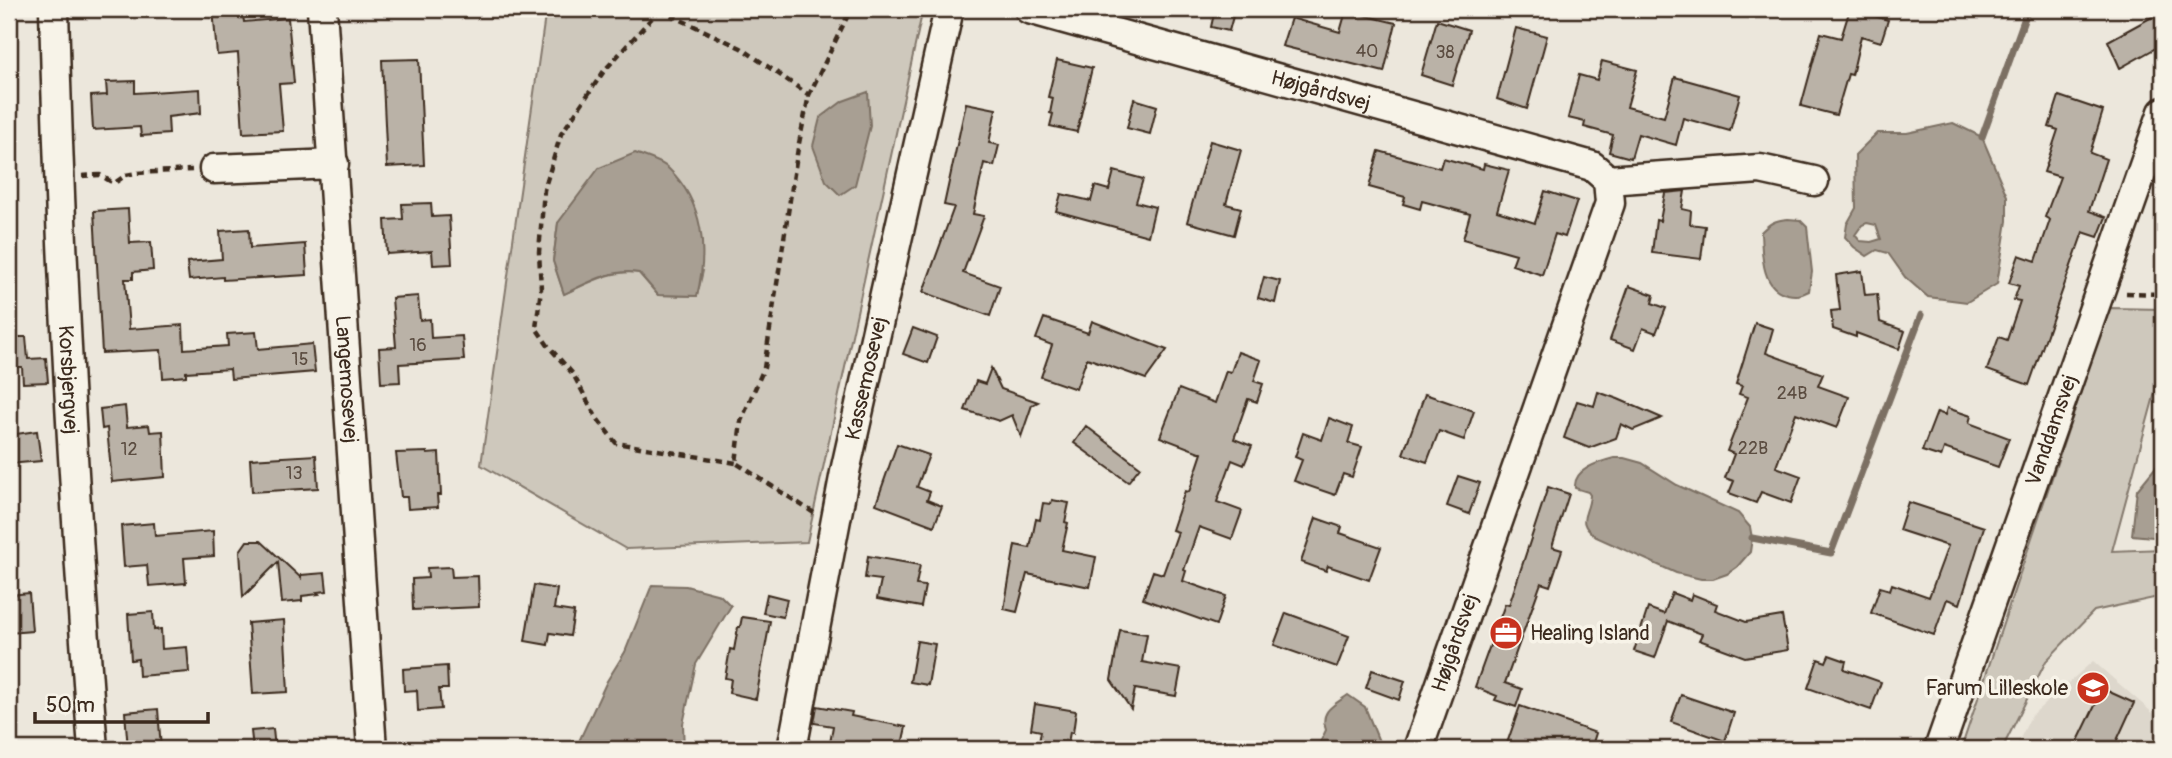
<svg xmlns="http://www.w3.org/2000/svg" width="2172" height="758" viewBox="0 0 2172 758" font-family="Pangolin,sans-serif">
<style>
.built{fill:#ddd7cc}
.green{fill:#cec8bc;stroke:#84796d;stroke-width:2;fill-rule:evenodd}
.water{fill:#a89f93;stroke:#7c7064;stroke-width:2;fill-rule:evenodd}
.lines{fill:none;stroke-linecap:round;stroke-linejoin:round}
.stream{stroke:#7c7064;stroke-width:7}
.building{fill:#bab2a7;stroke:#3b2a1e;stroke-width:2}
.street-casing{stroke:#3b2a1e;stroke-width:33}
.path{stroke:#3b2a1e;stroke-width:4.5;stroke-dasharray:7 5;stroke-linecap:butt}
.street{stroke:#f7f3e8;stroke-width:28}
.labels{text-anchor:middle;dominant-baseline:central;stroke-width:7;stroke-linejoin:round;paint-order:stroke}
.number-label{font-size:18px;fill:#5b4c40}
.street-label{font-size:21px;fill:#3b2a1e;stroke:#f7f3e8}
.poi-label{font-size:21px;fill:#3b2a1e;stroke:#f7f3e8;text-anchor:start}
</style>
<rect width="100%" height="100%" fill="#ece7dc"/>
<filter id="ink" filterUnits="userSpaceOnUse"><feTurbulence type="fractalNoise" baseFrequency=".0143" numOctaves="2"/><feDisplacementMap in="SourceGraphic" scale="14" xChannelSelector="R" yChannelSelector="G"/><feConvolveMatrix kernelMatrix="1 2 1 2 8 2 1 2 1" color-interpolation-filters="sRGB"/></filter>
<g filter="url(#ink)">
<path class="built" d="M 2093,661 L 2163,722 L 2163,749 L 2015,749 L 2031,716 Z"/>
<path class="green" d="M 546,9 L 923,9 L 807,542 L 626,549 L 481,465 ZM 558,223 L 703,271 L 697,296 L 658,295 L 639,273 C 612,269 589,283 564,294 L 553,261 Z
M 2109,308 L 2163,309 L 2163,363 L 2112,551 L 2163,549 L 2163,596 L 2094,611 L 2046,661 L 2002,749 L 1961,749 Z"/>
<path class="water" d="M 868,92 L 870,126 L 855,185 L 840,195 L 826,181 L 813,146 L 820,118 L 843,101 Z
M 1953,123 L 1982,137 L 2007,196 L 2007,221 L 1997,284 L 1967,302 L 1928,297 L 1905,277 L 1888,253 L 1877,250 L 1867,256 L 1854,247 L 1845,237 L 1847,224 L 1856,208 L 1855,155 L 1877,133 L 1907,133 ZM 1867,223 L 1876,225 L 1881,239 L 1871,242 L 1860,241 L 1855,235 L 1862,225 Z
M 635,153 C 645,157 662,161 669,169 C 704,203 708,251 697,296 L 658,295 L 639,273 C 612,268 588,283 564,294 L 553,261 L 558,223 L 599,168 Z
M 1788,219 L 1800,220 L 1807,227 L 1812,272 L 1809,291 C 1801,295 1796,296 1787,294 C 1761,289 1762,253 1761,232 C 1770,223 1775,220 1788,219 Z
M 1614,458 L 1624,458 L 1642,463 L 1677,485 L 1738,513 L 1750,527 L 1752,538 L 1750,552 L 1737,567 L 1727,574 L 1713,579 L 1701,579 L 1676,573 L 1596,537 C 1574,520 1589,516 1590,495 L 1588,492 L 1575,488 C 1573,469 1599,462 1614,458 Z
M 2163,458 L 2163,538 L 2132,535 L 2137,490 Z
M 652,585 L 686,586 L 720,595 L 731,606 L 696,664 L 683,724 L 684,749 L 577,749 L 580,739 L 607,681 L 625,652 Z
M 1348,695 L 1365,707 L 1382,749 L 1317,749 L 1326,730 C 1319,711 1334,705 1348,695 Z"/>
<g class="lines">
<path class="stream" d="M 1982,137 L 2028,9
M 1752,538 L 1831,553 L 1921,315"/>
</g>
<path class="building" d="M 213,9 L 242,9 L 244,22 L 288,18 L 294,83 L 279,84 L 283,131 L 243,133 L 238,53 L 217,55 Z
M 1215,9 L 1235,9 L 1229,31 L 1211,27 Z
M 1850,9 L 1888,20 L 1881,42 L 1861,36 L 1852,75 L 1848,74 L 1836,115 L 1801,106 L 1821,33 L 1841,38 Z
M 1346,11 L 1396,23 L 1384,72 L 1282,46 L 1291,18 L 1340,32 Z
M 2163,11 L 2163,44 L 2120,68 L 2108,41 Z
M 1437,20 L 1469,30 L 1452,85 L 1421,75 Z
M 1516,28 L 1547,36 L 1527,109 L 1497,99 Z
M 419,59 L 424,165 L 387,167 L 382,60 Z
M 1057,60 L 1092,68 L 1077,132 L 1050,126 L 1053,114 L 1050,113 L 1053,98 L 1048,97 Z
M 1602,61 L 1637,70 L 1627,107 L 1664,117 L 1675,77 L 1740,95 L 1730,131 L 1683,118 L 1676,145 L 1638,134 L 1631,158 L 1609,152 L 1613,135 L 1584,127 L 1585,122 L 1568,118 L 1579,75 L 1597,80 Z
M 135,81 L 135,93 L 200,89 L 201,113 L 168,117 L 169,134 L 141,136 L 140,127 L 93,130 L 91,96 L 107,95 L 106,82 Z
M 2059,96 L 2103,111 L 2090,153 L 2106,159 L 2089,211 L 2106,217 L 2098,237 L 2083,232 L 2029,385 L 1987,370 L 1999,337 L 2007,340 L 2020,301 L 2014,300 L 2019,286 L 2009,283 L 2019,255 L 2036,261 L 2050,220 L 2045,217 L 2060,177 L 2044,172 L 2058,130 L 2049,127 Z
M 1134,99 L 1157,106 L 1150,134 L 1127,128 Z
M 966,103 L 996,109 L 989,143 L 999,145 L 994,166 L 984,163 L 973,214 L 984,216 L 963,273 L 1000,286 L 990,316 L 923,292 L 954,207 L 944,205 Z
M 1210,141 L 1241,150 L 1226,204 L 1241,208 L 1234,235 L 1187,222 Z
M 1379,151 L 1440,168 L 1443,158 L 1483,169 L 1484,164 L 1509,170 L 1497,211 L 1535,223 L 1545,191 L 1577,201 L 1565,237 L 1555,234 L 1542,275 L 1512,265 L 1516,254 L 1463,239 L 1470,214 L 1422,201 L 1420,209 L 1403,204 L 1405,197 L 1369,187 Z
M 1114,171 L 1143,179 L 1136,202 L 1155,207 L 1148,236 L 1056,211 L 1061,194 L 1091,201 L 1095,186 L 1109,190 Z
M 1685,191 L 1682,209 L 1691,211 L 1690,224 L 1705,226 L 1701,259 L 1652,253 L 1656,220 L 1660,221 L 1665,193 Z
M 431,203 L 432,217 L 449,216 L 452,264 L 433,265 L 432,251 L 387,254 L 385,220 L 403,219 L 402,204 Z
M 128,209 L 130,243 L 151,242 L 153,270 L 133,272 L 133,279 L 125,279 L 129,329 L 183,325 L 184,349 L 228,346 L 227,334 L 256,332 L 258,349 L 312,344 L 315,372 L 231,379 L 230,369 L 186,372 L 186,376 L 163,378 L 161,350 L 102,353 L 94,211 Z
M 249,229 L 250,248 L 305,244 L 307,275 L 223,280 L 223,277 L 189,280 L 187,262 L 222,259 L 220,231 Z
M 1862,271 L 1865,295 L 1877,294 L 1880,322 L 1905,331 L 1899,349 L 1856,333 L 1856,337 L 1833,329 L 1831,311 L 1840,310 L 1836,275 Z
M 1264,277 L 1280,281 L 1275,303 L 1258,298 Z
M 1629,286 L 1654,295 L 1652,303 L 1666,308 L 1656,333 L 1643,328 L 1635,349 L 1610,340 Z
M 418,296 L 420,320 L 430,319 L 431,338 L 462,336 L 464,360 L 399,364 L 400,382 L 381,383 L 379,348 L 396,347 L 392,298 Z
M 1044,318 L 1088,333 L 1092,321 L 1167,350 L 1146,379 L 1087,358 L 1076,389 L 1041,377 L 1052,345 L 1036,339 Z
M 1755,323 L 1773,329 L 1766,353 L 1823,374 L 1818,386 L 1849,397 L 1837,428 L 1796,413 L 1776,467 L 1801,476 L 1791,503 L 1761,492 L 1756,503 L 1729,493 L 1734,481 L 1725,478 L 1734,454 L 1727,451 L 1748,397 L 1739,394 L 1742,386 L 1736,384 Z
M 913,328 L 937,337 L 928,363 L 903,354 Z
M 9,337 L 26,337 L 28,359 L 46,358 L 48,382 L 23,383 L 22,367 L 9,367 Z
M 1238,352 L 1261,360 L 1254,381 L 1263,384 L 1257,402 L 1248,399 L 1234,439 L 1252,446 L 1244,465 L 1232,460 L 1217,502 L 1242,511 L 1232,539 L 1199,527 L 1184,570 L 1186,571 L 1183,581 L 1226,596 L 1216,625 L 1143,599 L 1153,571 L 1163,574 L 1178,532 L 1172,530 L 1185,491 L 1189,492 L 1202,453 L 1160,437 L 1179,389 L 1215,403 L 1226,371 L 1231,372 Z
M 991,368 L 1001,389 L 1038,402 L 1032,405 L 1021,437 L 1012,415 L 999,421 L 965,410 L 976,381 L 985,384 Z
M 1598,392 L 1618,399 L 1662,418 L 1633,430 L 1621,424 L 1616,438 L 1589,448 L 1564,438 L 1577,401 L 1594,406 Z
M 1425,394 L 1474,411 L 1464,440 L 1439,431 L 1427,462 L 1403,454 Z
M 125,406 L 127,427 L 149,425 L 150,432 L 163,431 L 165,477 L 112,482 L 107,428 L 102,429 L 100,409 Z
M 1947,408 L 1971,416 L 1969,423 L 2009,438 L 1998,467 L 1944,448 L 1941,457 L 1922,451 L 1937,412 L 1945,415 Z
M 1329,418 L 1353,427 L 1348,443 L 1362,447 L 1352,477 L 1343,474 L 1335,495 L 1294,481 L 1302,460 L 1295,457 L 1303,433 L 1322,440 Z
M 1086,426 L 1140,467 L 1128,482 L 1074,443 Z
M 37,431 L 41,461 L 9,464 L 9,435 Z
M 897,444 L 929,455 L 917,487 L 930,492 L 927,500 L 942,506 L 934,526 L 876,504 Z
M 427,452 L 427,454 L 439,453 L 441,495 L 437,495 L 438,507 L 408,509 L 407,497 L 401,497 L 396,453 Z
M 316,455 L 318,488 L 252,492 L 250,459 Z
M 1458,476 L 1480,483 L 1469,514 L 1447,506 Z
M 1548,487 L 1569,494 L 1552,547 L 1562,550 L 1550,586 L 1541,583 L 1505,683 L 1522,689 L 1516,707 L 1495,700 L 1497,696 L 1475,687 L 1505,604 L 1509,605 Z
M 1052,500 L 1069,503 L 1065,522 L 1068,523 L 1062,550 L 1096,557 L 1090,587 L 1027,574 L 1017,612 L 1004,609 L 1015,545 L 1030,548 L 1036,519 L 1040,520 L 1043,503 L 1051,504 Z
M 1908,502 L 1984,527 L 1960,604 L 1947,599 L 1934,635 L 1871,613 L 1880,587 L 1890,590 L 1892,584 L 1929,597 L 1948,546 L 1899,530 Z
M 1316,518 L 1342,527 L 1340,533 L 1381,547 L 1369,580 L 1328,566 L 1326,571 L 1301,562 Z
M 154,523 L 155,536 L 213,531 L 214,556 L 184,558 L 186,583 L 149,586 L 147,565 L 124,567 L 121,526 Z
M 247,541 L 261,541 L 301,578 L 301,575 L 325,573 L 327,591 L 317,592 L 319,594 L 302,596 L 302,601 L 282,603 L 278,562 L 243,597 L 240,551 Z
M 868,556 L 920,565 L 916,585 L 925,586 L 921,607 L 877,599 L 881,580 L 865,578 Z
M 451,567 L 452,577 L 478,576 L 479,607 L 413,610 L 412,579 L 428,578 L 427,568 Z
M 534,585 L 557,589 L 554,609 L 574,612 L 570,636 L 550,633 L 548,645 L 525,641 Z
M 29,593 L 32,631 L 9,633 L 9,595 Z
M 1672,593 L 1690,600 L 1692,594 L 1717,604 L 1715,610 L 1746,622 L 1782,616 L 1788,650 L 1745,657 L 1699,640 L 1702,634 L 1668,621 L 1655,658 L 1634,651 L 1648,608 L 1664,614 Z
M 767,594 L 787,599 L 783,617 L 763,613 Z
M 153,612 L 154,630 L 161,629 L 162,649 L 187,647 L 189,672 L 139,676 L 138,659 L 131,660 L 128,614 Z
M 1286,613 L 1349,636 L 1337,667 L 1274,645 Z
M 742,617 L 770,621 L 756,699 L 729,693 L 731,679 L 725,678 L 730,649 L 734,650 L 738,627 L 740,627 Z
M 284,620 L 288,692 L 253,694 L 248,623 Z
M 1120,630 L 1147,634 L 1142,662 L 1181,669 L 1176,696 L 1135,689 L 1131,709 L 1111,680 Z
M 917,641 L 935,644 L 928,685 L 910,682 Z
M 1829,655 L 1846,661 L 1844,669 L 1881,682 L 1871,710 L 1808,688 L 1818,659 L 1826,662 Z
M 447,666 L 448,689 L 439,689 L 441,709 L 418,711 L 417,690 L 404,691 L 403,669 Z
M 1372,670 L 1405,681 L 1399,700 L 1366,688 Z
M 2103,689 L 2134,703 L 2113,749 L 2074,749 Z
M 1681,695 L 1734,713 L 1725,741 L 1671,722 Z
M 1035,704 L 1076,711 L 1073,733 L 1070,732 L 1067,749 L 1038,749 L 1041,731 L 1031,729 Z
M 817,706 L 852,712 L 851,716 L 906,727 L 901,749 L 829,749 L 833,726 L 814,723 Z
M 1520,706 L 1596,733 L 1591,749 L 1505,749 Z
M 158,709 L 161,749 L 128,749 L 125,712 Z
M 273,729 L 275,749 L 253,749 L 251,731 Z"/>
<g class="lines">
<defs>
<g id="street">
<path id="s1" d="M 54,9 C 60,256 74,503 93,749"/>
<path id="s2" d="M 322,9 L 372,749"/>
<path id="s3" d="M 1029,9 L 1592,166 L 1608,180 L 1610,203 L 1418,749"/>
<path d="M 214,169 L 334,164"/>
<path d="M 1608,180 L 1760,169 L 1814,181"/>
<path id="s4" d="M 792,749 L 846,467 L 949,9"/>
<path id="s5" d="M 1939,749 L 2163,112"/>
</g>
</defs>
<use href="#street" class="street-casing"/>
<path class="path" d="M 660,9 L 604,71 L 561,134 L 544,190 L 539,252 L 541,289 L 536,328 L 549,347 L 573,374 L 596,417 L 616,443 L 736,463
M 660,10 L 741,48 L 809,95
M 82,176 L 100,175 L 110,181 L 116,182 L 126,175 L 136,173 L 192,170
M 2126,293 L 2163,294
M 814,513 L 736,463 L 741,421 L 764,368 L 798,148 L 809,95 L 851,9"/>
<use href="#street" class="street"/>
</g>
</g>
<defs>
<symbol id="office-disc" viewBox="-11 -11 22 22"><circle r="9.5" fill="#c8321e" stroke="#f7f3e8"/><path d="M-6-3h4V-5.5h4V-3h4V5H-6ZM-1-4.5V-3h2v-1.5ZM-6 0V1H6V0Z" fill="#fff"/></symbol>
<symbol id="school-disc" viewBox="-11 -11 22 22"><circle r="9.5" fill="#c8321e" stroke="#f7f3e8"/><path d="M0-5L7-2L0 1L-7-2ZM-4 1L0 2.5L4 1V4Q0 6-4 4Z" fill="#fff"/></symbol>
</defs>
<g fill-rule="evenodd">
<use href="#office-disc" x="1487" y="614" width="38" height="38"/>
<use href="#school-disc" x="2074" y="669" width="38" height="38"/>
</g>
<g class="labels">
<g class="number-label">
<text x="1367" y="51">40</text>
<text x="1445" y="52">38</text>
<text x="418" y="345">16</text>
<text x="300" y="359">15</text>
<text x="1792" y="393">24B</text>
<text x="1753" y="448">22B</text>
<text x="129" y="449">12</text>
<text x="294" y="473">13</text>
</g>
<g class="street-label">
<text stroke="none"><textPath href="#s3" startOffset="303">Højgårdsvej</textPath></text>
<text stroke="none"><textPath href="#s4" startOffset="378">Kassemosevej</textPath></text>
<text stroke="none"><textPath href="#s1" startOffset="371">Korsbjergvej</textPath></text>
<text stroke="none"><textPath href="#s2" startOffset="371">Langemosevej</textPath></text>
<text stroke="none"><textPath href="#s5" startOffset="338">Vanddamsvej</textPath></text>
<text transform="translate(1455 643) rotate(-71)">Højgårdsvej</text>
</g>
<g class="poi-label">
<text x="1530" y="633">Healing Island</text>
<text x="2068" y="688" text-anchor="end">Farum Lilleskole</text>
</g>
</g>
<rect width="2172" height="758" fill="none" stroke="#f7f3e8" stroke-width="35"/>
<rect x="18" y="18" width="2137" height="723" fill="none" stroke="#3b2a1e" stroke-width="2.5" filter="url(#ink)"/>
<path d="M35 712v10h173v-10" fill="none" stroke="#3b2a1e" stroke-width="3.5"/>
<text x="46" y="712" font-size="21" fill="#3b2a1e" stroke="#f7f3e8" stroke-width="5" paint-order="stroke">50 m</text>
</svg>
